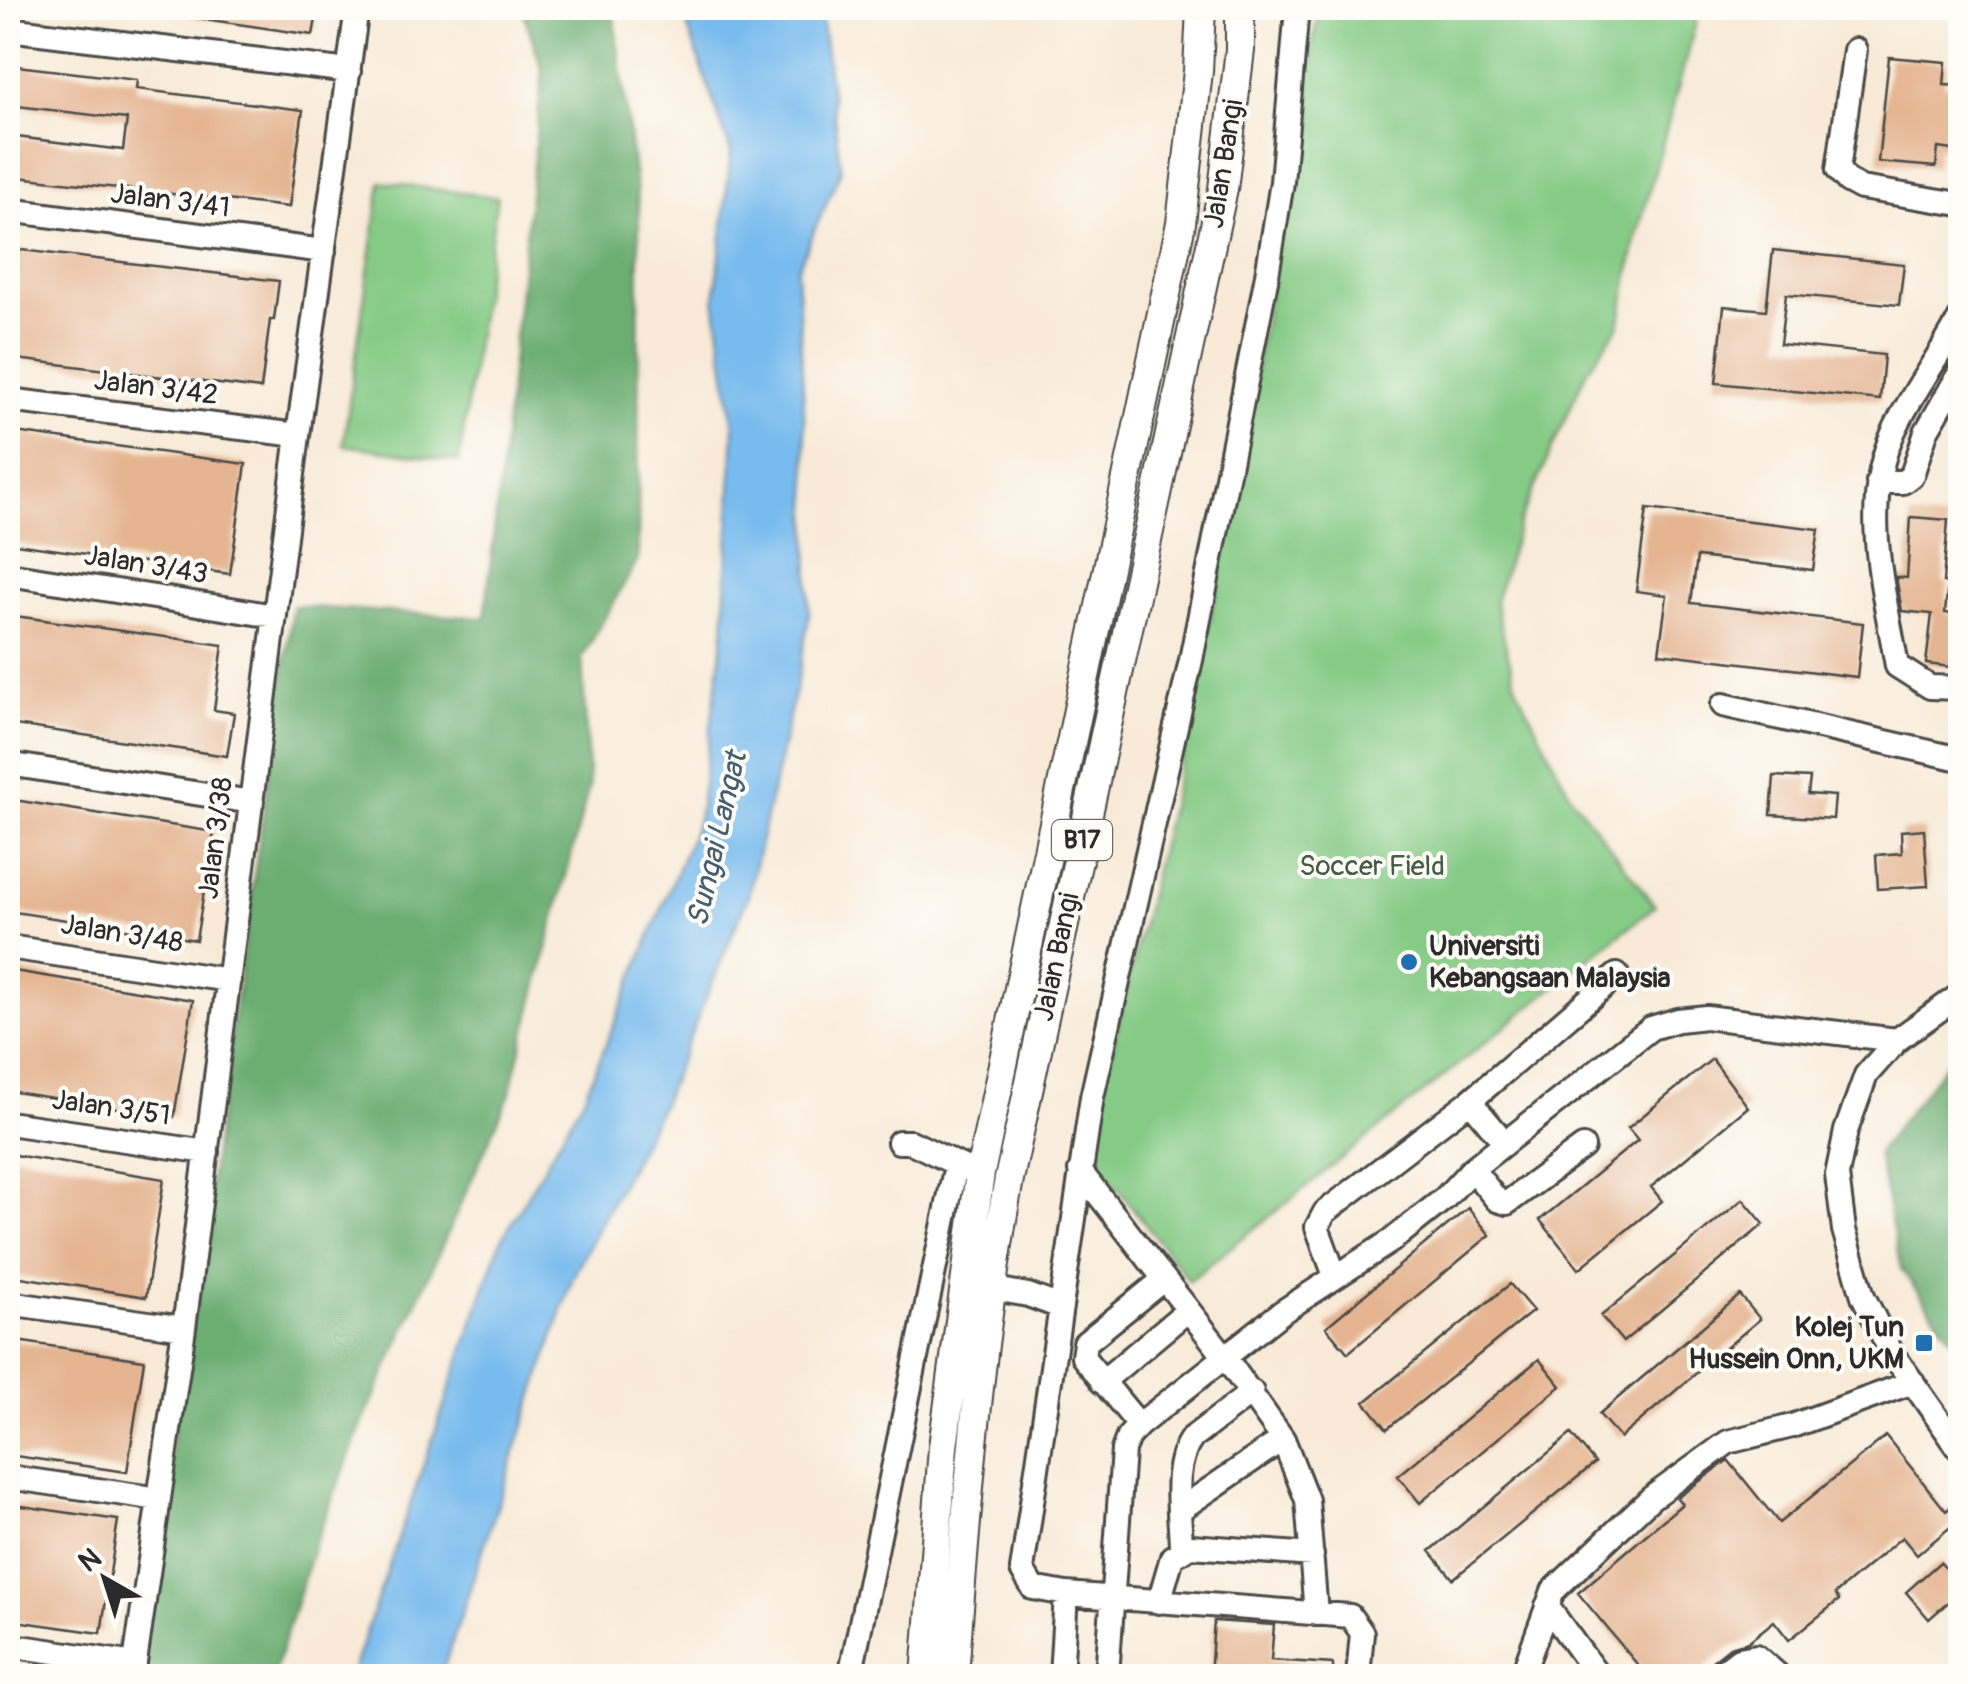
<svg xmlns="http://www.w3.org/2000/svg" width="1968" height="1684" viewBox="0 0 1968 1684" font-family="Pangolin,sans-serif">
<style>
.green{fill:#85ca85;stroke:#587a58;stroke-width:2.5}
.forest{fill:#6cae72;stroke:#4c6c4e;stroke-width:2.5}
.water{fill:#78bbee;stroke:#52738c;stroke-width:2.5}
.building{fill:#e5b592}
.lines{fill:none;stroke-linecap:round;stroke-linejoin:round}
.minor-casing{stroke:#4a4845;stroke-width:28}
.major-casing{stroke:#4a4845;stroke-width:32}
.minor{stroke:#fff;stroke-width:22}
.major{stroke:#fff;stroke-width:28}
.poi-dot{fill:#1f6fb2;stroke:#fdfcf7;stroke-width:4}
.labels{text-anchor:middle;dominant-baseline:central;stroke-width:8;stroke-linejoin:round;paint-order:stroke}
.shield{fill:#fdfcf7;stroke:#6a6a68;stroke-width:2.5}
.shield-label{font-size:25px;font-weight:bold;fill:#2b2b2b}
.street-label{font-size:28px;fill:#2b2b2b;stroke:#fdfcf7}
.park-label{font-size:28px;fill:#465b46;stroke:#fdfcf7}
.poi-label{font-size:28px;font-weight:bold;fill:#2b2b2b;stroke:#fdfcf7;text-anchor:start}
.water-label{font-size:30px;font-style:italic;fill:#465d6f;stroke:#fdfcf7}
</style>
<rect width="100%" height="100%" fill="#fdfcf7"/>
<filter id="ink" filterUnits="userSpaceOnUse"><feTurbulence type="fractalNoise" baseFrequency=".01" numOctaves="2"/><feDisplacementMap in="SourceGraphic" scale="20" xChannelSelector="R" yChannelSelector="G"/><feConvolveMatrix kernelMatrix="1 2 1 2 8 2 1 2 1" color-interpolation-filters="sRGB"/></filter>
<filter id="wash" filterUnits="userSpaceOnUse"><feTurbulence type="fractalNoise" baseFrequency=".0048" numOctaves="4" result="noise"/><feDisplacementMap in="SourceGraphic" scale="40" xChannelSelector="R" yChannelSelector="G"/><feGaussianBlur stdDeviation="2.25" result="paint"/><feColorMatrix in="noise" values="0 0 0 0 0 0 0 0 0 0 0 0 0 0 0 0 0 1.4 0 .05"/><feComposite in="paint" operator="in"/></filter>
<g filter="url(#wash)">
<rect width="100%" height="100%" fill="#f8ead7"/>
<path class="green" d="M 1319,8 L 1700,8 L 1637,236 L 1619,326 L 1587,370 L 1521,518 L 1495,602 L 1516,687 L 1571,796 L 1655,906 L 1189,1281 L 1088,1150 L 1185,744 L 1223,555 Z
M 381,182 L 497,197 L 459,462 L 343,445 Z"/>
<path class="forest" d="M 522,8 L 613,8 L 639,210 L 638,560 L 582,658 L 589,786 L 509,1096 L 360,1429 L 313,1548 L 273,1676 L 138,1676 L 293,606 L 485,618 L 543,71 Z
M 1960,1046 L 1960,1350 L 1901,1269 L 1877,1153 Z"/>
<path class="water" d="M 681,8 L 820,8 L 841,170 L 797,270 L 808,494 L 809,616 L 799,673 L 748,896 L 662,1104 L 573,1277 L 441,1676 L 351,1676 L 500,1243 L 585,1095 L 698,820 L 724,632 L 734,428 L 715,300 L 731,152 Z"/>
<g id="blocks">
<path class="building" d="M 191,8 L 318,8 L 313,35 L 190,17 Z
M 1889,57 L 1946,62 L 1944,85 L 1960,86 L 1960,151 L 1938,148 L 1936,167 L 1878,162 Z
M 8,65 L 137,80 L 136,89 L 303,110 L 289,207 L 8,176 L 8,136 L 123,150 L 127,119 L 8,105 Z
M 13,249 L 279,281 L 274,320 L 270,320 L 261,389 L 8,358 L 8,296 Z
M 1773,250 L 1904,264 L 1899,305 L 1786,294 L 1780,344 L 1884,355 L 1880,400 L 1716,383 L 1724,306 L 1766,310 Z
M 8,431 L 246,464 L 230,574 L 8,543 Z
M 1647,509 L 1819,529 L 1813,570 L 1697,557 L 1691,603 L 1863,623 L 1857,677 L 1659,653 L 1667,595 L 1636,591 Z
M 1911,517 L 1948,520 L 1943,582 L 1948,583 L 1945,613 L 1960,615 L 1960,668 L 1926,664 L 1932,614 L 1902,611 L 1896,577 L 1907,578 Z
M 8,615 L 223,645 L 214,710 L 234,713 L 227,756 L 8,724 Z
M 1774,776 L 1810,778 L 1808,794 L 1835,796 L 1833,819 L 1771,815 Z
M 8,799 L 214,832 L 196,940 L 8,911 Z
M 1924,829 L 1928,886 L 1878,889 L 1876,855 L 1902,853 L 1901,831 Z
M 8,970 L 193,1000 L 174,1117 L 8,1091 Z
M 1712,1059 L 1748,1107 L 1651,1187 L 1662,1201 L 1579,1269 L 1540,1220 L 1638,1140 L 1628,1128 Z
M 8,1154 L 164,1179 L 146,1297 L 8,1275 Z
M 1743,1199 L 1764,1224 L 1623,1342 L 1601,1316 Z
M 1468,1208 L 1490,1235 L 1348,1353 L 1326,1327 Z
M 1510,1284 L 1533,1311 L 1387,1429 L 1365,1402 Z
M 1740,1295 L 1760,1319 L 1620,1438 L 1599,1414 Z
M 10,1340 L 144,1360 L 127,1472 L 8,1455 L 8,1357 Z
M 1539,1359 L 1561,1386 L 1420,1503 L 1398,1476 Z
M 1571,1434 L 1595,1463 L 1453,1579 L 1430,1551 Z
M 1886,1436 L 1946,1511 L 1960,1499 L 1960,1519 L 1917,1555 L 1902,1537 L 1835,1594 L 1839,1600 L 1789,1640 L 1774,1621 L 1748,1642 L 1730,1647 L 1707,1665 L 1702,1676 L 1647,1676 L 1578,1593 L 1682,1504 L 1677,1498 L 1728,1460 L 1779,1523 Z
M 8,1504 L 118,1520 L 101,1633 L 8,1620 Z
M 1940,1562 L 1960,1585 L 1960,1592 L 1929,1619 L 1906,1592 Z
M 1214,1621 L 1274,1625 L 1271,1660 L 1333,1664 L 1333,1676 L 1210,1676 Z"/>
</g>
</g>
<g filter="url(#ink)">
<use href="#blocks" fill-opacity="0" stroke="#4a4845" stroke-width="2.5"/>
<g class="lines">
<defs>
<path id="minor" d="M 1297,8 L 1282,182 L 1267,275 L 1191,660 L 1092,1097 L 1022,1570 L 1033,1588 L 1066,1594 L 1350,1616 L 1362,1633 L 1358,1676
M 8,29 L 349,71
M 1855,50 L 1838,170 L 1848,181 L 1861,188 L 1960,204
M 8,210 L 324,251
M 1960,318 C 1940,356 1912,392 1894,431 C 1859,505 1884,589 1897,666 L 1930,687 L 1960,688
M 8,400 L 298,435
M 1878,482 L 1903,482 L 1912,475 L 1926,432 L 1960,373
M 8,574 L 275,616
M 1723,705 L 1960,759
M 8,764 L 252,802
M 8,947 L 229,980
M 1960,995 L 1897,1040 L 1866,1075 L 1846,1131 L 1837,1175 L 1844,1230 L 1863,1296 L 1890,1350 L 1960,1450
M 8,1123 L 207,1152
M 899,1142 L 911,1142 L 967,1169
M 1505,1143 L 1470,1101 L 1617,975
M 1472,1169 L 1497,1200 L 1507,1203 L 1583,1147
M 1080,1171 L 1225,1357 L 1283,1439 L 1307,1500 L 1316,1614
M 1335,1276 L 1317,1227 L 1325,1212 L 1470,1101
M 989,1288 L 1028,1295 L 1058,1306
M 8,1303 L 184,1328
M 1102,1382 L 1188,1310
M 1139,1425 L 1083,1357 L 1085,1343 L 1164,1279
M 8,1477 L 159,1499
M 1181,1509 L 1283,1439
M 1181,1550 C 1181,1515 1170,1467 1192,1438 L 1252,1392
M 1159,1602 L 1172,1557 L 1191,1546 L 1312,1555
M 1547,1606 L 1598,1676
M 8,1645 L 135,1664
M 133,1676 L 184,1328 L 298,435 L 357,8
M 850,1676 L 956,1165
M 1061,1676 L 1066,1594
M 1107,1676 L 1123,1450 L 1128,1437 L 1139,1425 L 1282,1312 L 1391,1241 L 1445,1198 L 1472,1169 L 1651,1028 L 1678,1020 L 1706,1017 L 1897,1040
M 1525,1676 L 1523,1673 L 1553,1591 L 1651,1498 L 1728,1442 L 1792,1426 L 1913,1382
M 1717,1676 L 1739,1659 L 1756,1656 L 1779,1676"/>
<path id="major" d="M 926,1676 L 943,1447 L 980,1173 L 1181,223 L 1198,71 L 1201,8
M 954,1676 C 966,1509 979,1344 1009,1179 L 1223,189 L 1240,50 L 1240,8"/>
</defs>
<use href="#minor" class="minor-casing"/>
<use href="#major" class="major-casing"/>
<use href="#minor" class="minor"/>
<use href="#major" class="major"/>
</g>
</g>
<g class="poi-dot">
<circle cx="1409" cy="962" r="10"/>
<rect x="1914" y="1333" width="20" height="20" rx="5"/>
</g>
<g class="labels">
<rect class="shield" x="1052" y="820" width="60" height="40" rx="8"/>
<g class="shield-label">
<text x="1082" y="840">B17</text>
</g>
<g class="street-label">
<text transform="translate(1224 164) rotate(-81)">Jalan Bangi</text>
<text transform="translate(170 201) rotate(7)">Jalan 3/41</text>
<text transform="translate(156 388) rotate(7)">Jalan 3/42</text>
<text transform="translate(146 565) rotate(9)">Jalan 3/43</text>
<text transform="translate(216 838) rotate(-83)">Jalan 3/38</text>
<text transform="translate(122 934) rotate(9)">Jalan 3/48</text>
<text transform="translate(1057 957) rotate(-78)">Jalan Bangi</text>
<text transform="translate(111 1108) rotate(8)">Jalan 3/51</text>
</g>
<g class="park-label">
<text x="1372" y="866">Soccer Field</text>
</g>
<g class="poi-label">
<text x="1429" y="946">Universiti<tspan x="1429" dy="32">Kebangsaan Malaysia</tspan></text>
<text x="1904" y="1327" text-anchor="end">Kolej Tun<tspan x="1904" dy="32">Hussein Onn, UKM</tspan></text>
</g>
<g class="water-label">
<text transform="translate(717 839) rotate(-77)">Sungai Langat</text>
</g>
</g>
<rect width="1968" height="1684" fill="none" stroke="#fdfcf7" stroke-width="40"/>
<g transform="translate(105 1579) rotate(321)" stroke="#fdfcf7" stroke-width="8" paint-order="stroke">
<path d="M0-8L18 38L0 25L-18 38Z" fill="#2b2b2b"/>
<text y="-15" font-size="28" font-weight="bold" text-anchor="middle" fill="#2b2b2b">N</text>
</g>
</svg>
